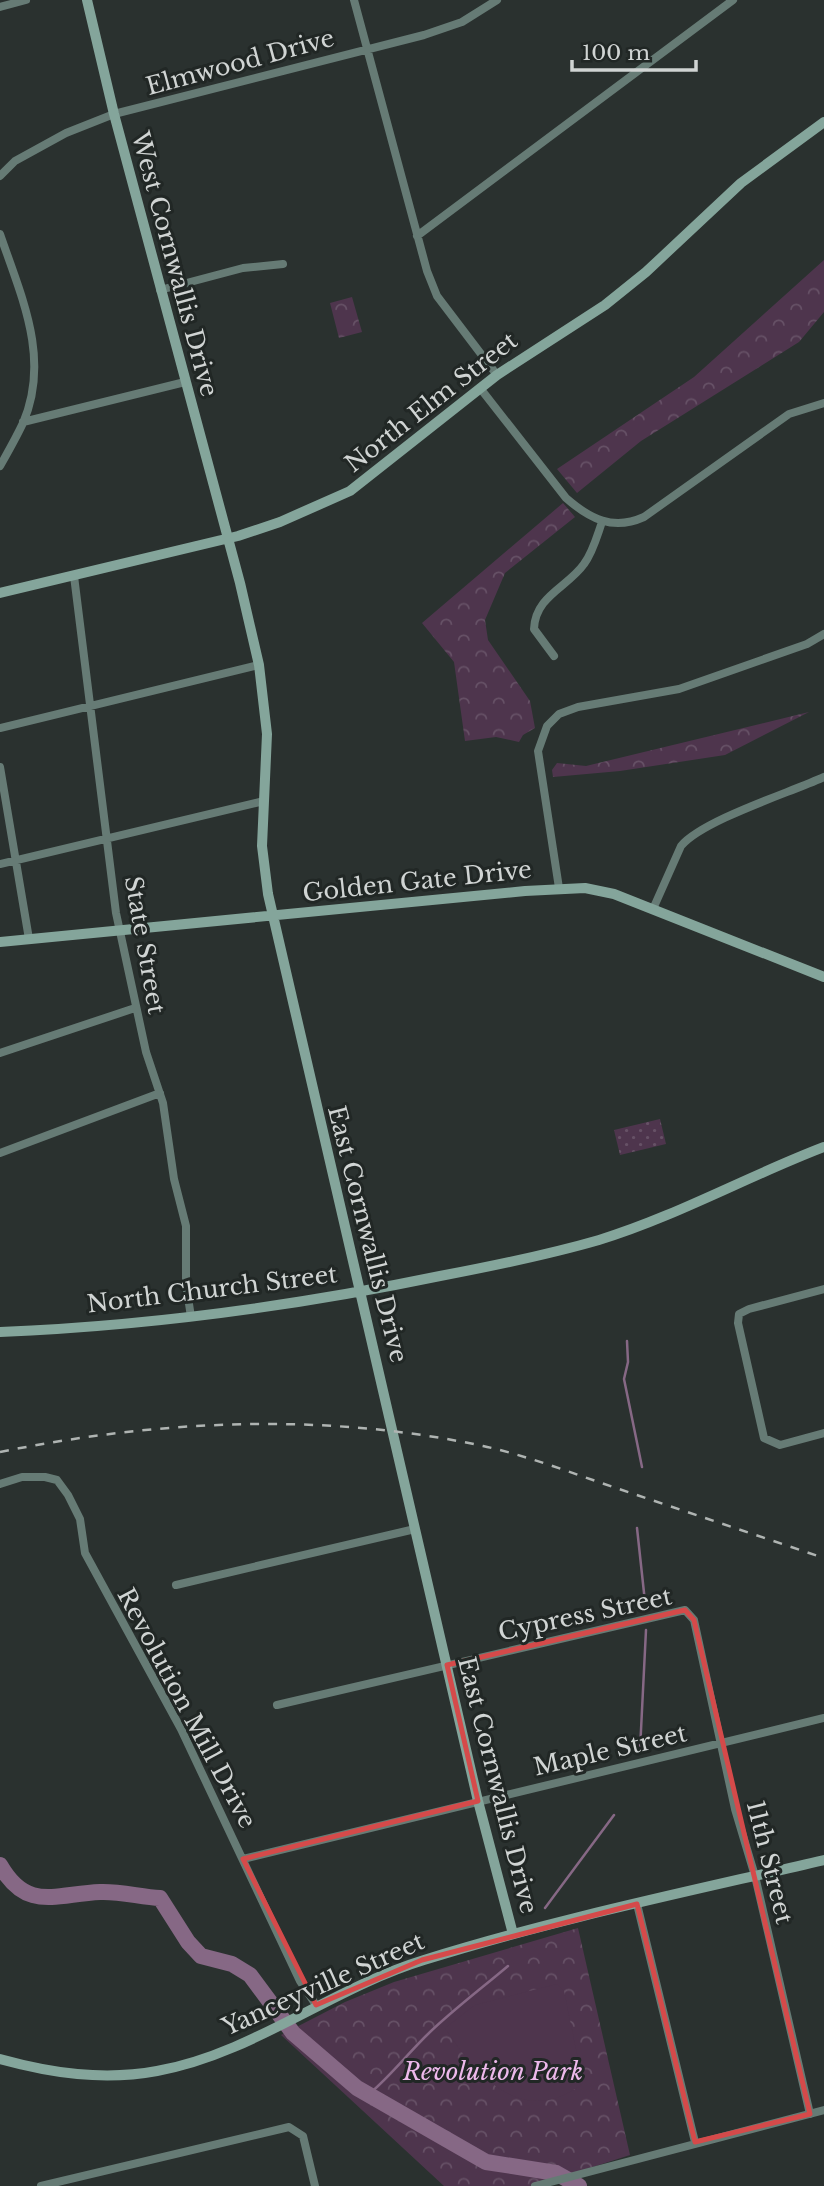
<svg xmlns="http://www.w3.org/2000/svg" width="824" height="2186" viewBox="0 0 824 2186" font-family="'Libre Baskerville',serif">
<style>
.grass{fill:url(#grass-dots)}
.forest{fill:url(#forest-crowns)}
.pitch{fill:#4e354d}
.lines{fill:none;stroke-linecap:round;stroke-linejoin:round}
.stream{stroke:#866885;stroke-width:2.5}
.river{stroke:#866885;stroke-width:16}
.street{stroke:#667b75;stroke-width:8}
.secondary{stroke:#84a59b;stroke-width:10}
.rail{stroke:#afb4b2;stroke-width:2.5;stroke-dasharray:9 9;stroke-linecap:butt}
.marked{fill:none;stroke:#d54a4a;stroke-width:5;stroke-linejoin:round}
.labels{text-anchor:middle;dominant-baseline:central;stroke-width:6;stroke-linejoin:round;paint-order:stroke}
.street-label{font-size:24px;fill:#d0d4d3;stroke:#212725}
.park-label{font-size:24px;font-style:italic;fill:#edb9eb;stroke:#212725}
</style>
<defs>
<pattern id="grass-dots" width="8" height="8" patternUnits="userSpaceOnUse" patternTransform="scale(1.75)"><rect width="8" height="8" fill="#4e354d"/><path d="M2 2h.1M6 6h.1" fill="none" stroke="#665166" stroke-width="1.8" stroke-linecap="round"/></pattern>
<pattern id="forest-crowns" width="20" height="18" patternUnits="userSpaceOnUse" patternTransform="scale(1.75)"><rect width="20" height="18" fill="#4e354d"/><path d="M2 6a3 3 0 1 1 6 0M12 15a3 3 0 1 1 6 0" fill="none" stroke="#665166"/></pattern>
</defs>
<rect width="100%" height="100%" fill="#2a312f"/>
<path class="grass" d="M 660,1119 L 666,1144 L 620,1155 L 614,1130 Z"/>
<path class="forest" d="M 824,260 L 824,312 L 799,342 L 641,441 L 577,493 L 557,469 L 694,377 Z
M 352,297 L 362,332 L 339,338 L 330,303 Z
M 563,503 L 575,517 L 505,573 L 485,620 L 488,640 L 530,701 L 535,728 L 523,735 L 519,742 L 496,737 L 465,741 L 454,662 L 422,623 Z
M 809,712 L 725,755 L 620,771 L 553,777 L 552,770 L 557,763 L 586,766 Z
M 578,1928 L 630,2155 L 534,2186 L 444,2186 L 281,2035 L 345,2002 L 394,1982 Z"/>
<path class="pitch" d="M 557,1984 L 564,1991 L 583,2083 C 525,2129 477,2078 445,2028 L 475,2005 Z"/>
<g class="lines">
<path class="stream" d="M 627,1341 L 628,1362 L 624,1379 L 642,1467
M 637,1528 L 645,1602
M 640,1750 L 646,1630
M 545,1908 L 614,1815
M 368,2095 C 391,2076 408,2053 429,2033 C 454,2009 482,1988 508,1966"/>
<path class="river" d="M 0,1865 C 27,1912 55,1894 100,1892 C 119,1891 141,1897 160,1898 L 188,1942 L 201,1956 L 232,1964 L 250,1975 L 293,2033 L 357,2088 L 486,2162 L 556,2173 L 579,2186"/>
<path class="street" d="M 354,0 L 427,271 L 437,296 L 497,375
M 0,7 L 26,0
M 0,176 L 15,161 L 66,133 L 114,114 L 424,35 L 462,22 L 497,0
M 0,234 C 21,296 51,358 23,423 C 16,438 8,452 0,466
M 417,236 L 733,0
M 160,290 L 243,268 L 283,264
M 480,388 L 566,498 C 590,519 613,531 644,517 L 789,414 L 824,403
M 23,422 L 185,382
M 74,576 L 116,913 L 146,1052 L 163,1103 L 174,1179 L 186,1226 L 186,1284 L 191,1317
M 554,656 L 534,629 C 535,596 568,587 584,564 C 593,552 597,536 602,522
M 0,728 L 259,665
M 0,767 L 29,939
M 0,864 L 264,801
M 559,888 L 538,751 L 547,726 L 559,714 L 578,707 L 679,689 L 807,644 L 824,634
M 653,909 L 681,846 C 703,820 789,793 824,777
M 0,1053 L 135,1008
M 0,1153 L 160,1093
M 824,1289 L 749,1309 L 739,1314 L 738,1323 L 764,1438 L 780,1445 L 824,1433
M 0,1484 L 22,1477 L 45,1477 L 57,1480 L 68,1495 L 80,1519 L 85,1553 L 181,1729 L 300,1981 L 316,2005
M 176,1585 L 415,1529
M 277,1705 L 685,1610 L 694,1620 L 735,1809 L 755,1876 L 810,2114
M 243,1859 L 824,1718
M 637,1904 L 695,2142
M 41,2186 L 289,2127 L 303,2136 L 315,2186
M 535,2186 L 824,2110"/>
<path class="secondary" d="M 87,0 L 114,114 L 240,583 L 259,665 L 267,734 L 262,846 L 268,894 L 478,1801 L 513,1934
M 0,593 L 238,536 L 280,522 L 350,491 L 497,375 L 605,305 L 646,272 L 741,183 L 824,122
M 0,942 L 525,891 L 585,888 L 614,894 L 824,977
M 0,1332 C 147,1326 295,1306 440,1276 C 493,1266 547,1255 599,1240 C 677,1216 748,1176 824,1147
M 0,2059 C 51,2073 103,2081 157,2071 C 252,2054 332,1988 424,1960 C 555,1919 691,1891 824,1860"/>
<path class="rail" d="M 0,1452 C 159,1420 323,1412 483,1446 C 529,1456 574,1474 619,1489 C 687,1512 756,1535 824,1558"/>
</g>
<path class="marked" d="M 685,1610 L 694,1620 L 810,2114 L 695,2142 L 637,1904 L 422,1960 L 316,2005 L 243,1859 L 478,1801 L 447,1665 Z"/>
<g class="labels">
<g class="street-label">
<text transform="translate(240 62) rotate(-15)">Elmwood Drive</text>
<text transform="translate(175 264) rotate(75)">West Cornwallis Drive</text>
<text transform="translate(431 402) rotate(-38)">North Elm Street</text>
<text transform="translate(417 881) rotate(-6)">Golden Gate Drive</text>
<text transform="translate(145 945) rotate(80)">State Street</text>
<text transform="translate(368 1234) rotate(76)">East Cornwallis Drive</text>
<text transform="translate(212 1289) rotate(-7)">North Church Street</text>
<text transform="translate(585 1614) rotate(-12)">Cypress Street</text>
<text transform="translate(187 1708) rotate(62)">Revolution Mill Drive</text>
<text transform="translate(610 1750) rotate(-13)">Maple Street</text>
<text transform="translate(498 1785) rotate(76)">East Cornwallis Drive</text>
<text transform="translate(770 1862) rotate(76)">11th Street</text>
<text transform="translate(323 1984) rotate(-24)">Yanceyville Street</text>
</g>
<g class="park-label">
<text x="493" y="2071">Revolution Park</text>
</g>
</g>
<path d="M572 60v10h124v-10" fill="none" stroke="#d0d4d3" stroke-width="3.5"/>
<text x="582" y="60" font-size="21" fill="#d0d4d3" stroke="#212725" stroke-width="5" paint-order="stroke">100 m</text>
</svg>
